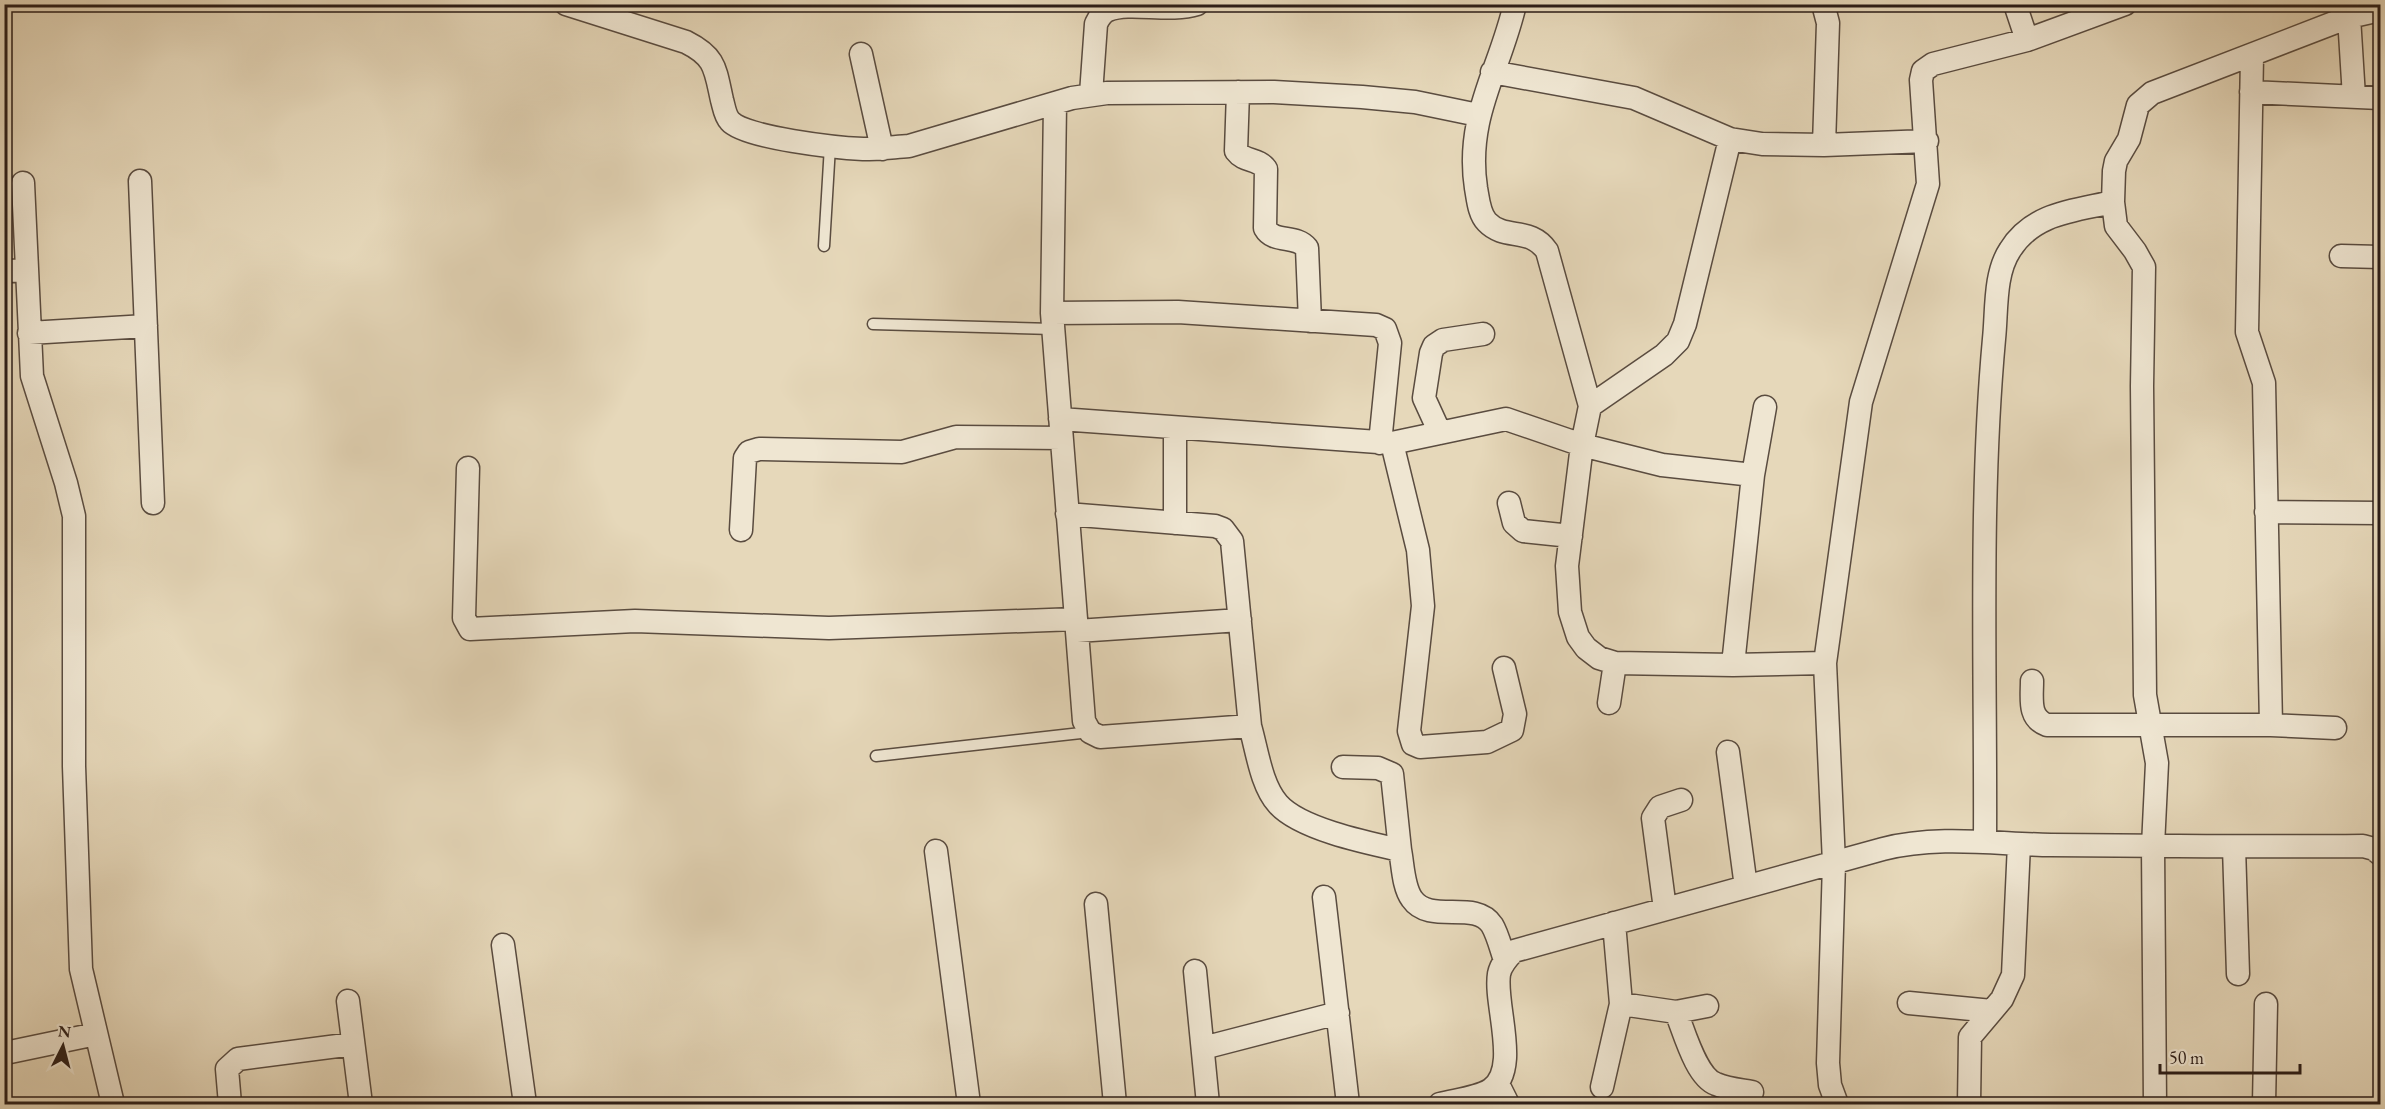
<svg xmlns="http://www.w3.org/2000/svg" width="2385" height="1109" viewBox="0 0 2385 1109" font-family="'EB Garamond',serif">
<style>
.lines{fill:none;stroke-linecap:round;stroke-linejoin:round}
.service-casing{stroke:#5a4c40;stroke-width:13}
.minor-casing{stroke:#5a4c40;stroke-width:25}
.service{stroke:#efe6d2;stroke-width:10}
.minor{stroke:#efe6d2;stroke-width:22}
</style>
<rect width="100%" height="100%" fill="#e6d8ba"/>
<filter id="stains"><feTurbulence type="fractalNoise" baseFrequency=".00333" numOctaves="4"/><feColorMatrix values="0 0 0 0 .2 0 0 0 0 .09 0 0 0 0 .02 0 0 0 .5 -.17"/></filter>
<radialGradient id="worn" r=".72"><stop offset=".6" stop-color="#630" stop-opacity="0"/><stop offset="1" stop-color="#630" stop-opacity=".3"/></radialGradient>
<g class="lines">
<defs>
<path id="service" d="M 824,246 L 830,146
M 873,324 L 1053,329
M 876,756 L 1090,732"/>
<path id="minor" d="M 566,4 L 686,42 C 716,57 715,69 722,100 C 724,107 725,116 730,121 C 744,138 839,148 863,149 C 879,149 894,147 909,146 L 1072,98 L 1107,93 L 1274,92 L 1362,97 L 1415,102 L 1478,115
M 1515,4 C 1500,70 1465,117 1476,188 C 1478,199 1479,214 1487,222 C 1505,241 1530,226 1547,251 L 1590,406 L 1582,445 L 1567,566 L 1570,612 L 1578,637 L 1586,648 L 1599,658 L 1615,663 L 1733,665 L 1825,663
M 1823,4 L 1828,23 L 1824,145
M 2015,4 L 2027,40
M 2349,17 L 2354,97
M 861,54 L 882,149
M 1492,72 L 1634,98 L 1730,139 L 1762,144 L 1824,145 L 1927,141
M 1238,92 L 1236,151 C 1244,162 1258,158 1266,169 L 1265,228 C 1274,244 1296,234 1307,248 L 1310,321
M 2251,92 L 2380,98
M 1091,94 L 1096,24 C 1099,18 1101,13 1108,10 C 1131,1 1169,13 1197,4
M 1055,104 L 1052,313 L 1084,721 L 1090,732 L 1100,737 L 1250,726 C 1257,750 1261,785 1278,804 C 1300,829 1368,843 1400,850 C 1403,865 1403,887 1412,899 C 1430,925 1475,899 1492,925 C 1498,935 1501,949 1505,960
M 140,181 L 153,503
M 23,183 L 32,376 L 66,483 L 74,516 L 74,766 L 81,969 L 113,1104
M 2341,256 L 2380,257
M 4,271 L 27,270
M 1052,313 L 1178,312 L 1376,325 L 1385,329 L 1390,343 L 1380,443
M 29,333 L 146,326
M 1590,406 L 1664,355 L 1678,341 L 1685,324 L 1730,139
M 1060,419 L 1392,443 L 1506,419 L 1582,445 L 1662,465 L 1753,475 L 1733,665
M 1175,428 L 1175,523
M 1440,433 L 1424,398 L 1431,353 L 1434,346 L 1443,340 L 1483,334
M 1392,443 L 1418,550 L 1423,606 L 1409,731 L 1413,744 L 1420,747 L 1487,742 L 1512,730 L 1515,714 L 1504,668
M 468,468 L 464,618 L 470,629 L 635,621 L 829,628 L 1076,619
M 1753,475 L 1765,407
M 1509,503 L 1514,523 L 1523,531 L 1571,536
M 2266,512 L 2380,513
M 1067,514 L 1215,526 L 1223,529 L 1232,541 L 1250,726
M 741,530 L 745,458 L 749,452 L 759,449 L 902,452 L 956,437 L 1061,438
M 1077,631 L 1240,620
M 2032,681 C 2032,699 2028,718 2047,725 L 2271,725 L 2264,383 L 2247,332 L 2252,56
M 1609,703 L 1615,663
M 2271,725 L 2335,728
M 1728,752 L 1746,887
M 1343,767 L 1378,768 L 1392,774 L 1400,850
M 1985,842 C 1986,676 1979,503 1994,339 C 1997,311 1994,274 2010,250 C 2033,213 2073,211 2113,202
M 2234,847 L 2238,974
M 936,851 L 969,1104
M 1324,897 L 1348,1104
M 1096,904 L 1115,1104
M 1665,909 L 1653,818 L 1660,807 L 1681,800
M 503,945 L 525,1104
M 1195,971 L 1208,1104
M 348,1001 L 361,1104
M 1909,1003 L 1992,1011
M 1621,1004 L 1676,1012 L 1707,1006
M 1676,1012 C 1684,1031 1696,1077 1716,1084 C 1727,1089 1741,1090 1752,1092
M 1203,1048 L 1338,1013
M 10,1052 L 96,1034
M 1498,1084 L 1508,1104
M 1602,1087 L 1621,1004 L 1614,923
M 230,1104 L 227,1069 L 238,1059 L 353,1044
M 1440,1104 C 1455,1100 1477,1098 1490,1090 C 1521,1070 1494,1005 1499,974 C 1501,964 1508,957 1514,951 L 1883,849 C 1938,835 1995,844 2051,845 C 2155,846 2259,847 2363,846 L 2374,849 L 2380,854
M 1837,1104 L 1830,1085 L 1828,1063 L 1834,863 L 1825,663 L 1861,402 L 1928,184 L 1921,80 L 1923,71 L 1933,64 L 2027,40 L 2125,4
M 1969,1104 L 1970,1037 L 2002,999 L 2013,975 L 2019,844
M 2155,1104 L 2153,846 L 2157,763 L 2145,695 L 2142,386 L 2144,267 L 2135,251 L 2116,226 L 2113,202 L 2114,171 L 2116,161 L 2129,139 L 2138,105 L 2152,93 L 2349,17 L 2380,10
M 2264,1104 L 2266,1004"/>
</defs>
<use href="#service" class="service-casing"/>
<use href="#minor" class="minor-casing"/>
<use href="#service" class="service"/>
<use href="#minor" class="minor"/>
</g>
<rect width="2385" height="1109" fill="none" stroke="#e6d8ba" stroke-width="24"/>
<rect x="6" y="6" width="2373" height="1097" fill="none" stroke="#2b1d18" stroke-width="3"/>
<rect x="12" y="12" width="2361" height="1085" fill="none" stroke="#2b1d18" stroke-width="1.5"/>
<g transform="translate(63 1046) rotate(6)" stroke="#efe6d2" stroke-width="4.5" paint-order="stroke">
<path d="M0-4.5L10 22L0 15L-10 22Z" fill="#2b1d18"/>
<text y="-9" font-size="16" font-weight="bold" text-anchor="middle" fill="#2b1d18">N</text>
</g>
<path d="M2160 1064v9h140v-9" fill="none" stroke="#2b1d18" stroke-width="3"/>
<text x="2169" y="1064" font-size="18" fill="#2b1d18" stroke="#efe6d2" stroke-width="4.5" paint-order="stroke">50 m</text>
<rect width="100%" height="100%" filter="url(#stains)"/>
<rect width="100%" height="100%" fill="url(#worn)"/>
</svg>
